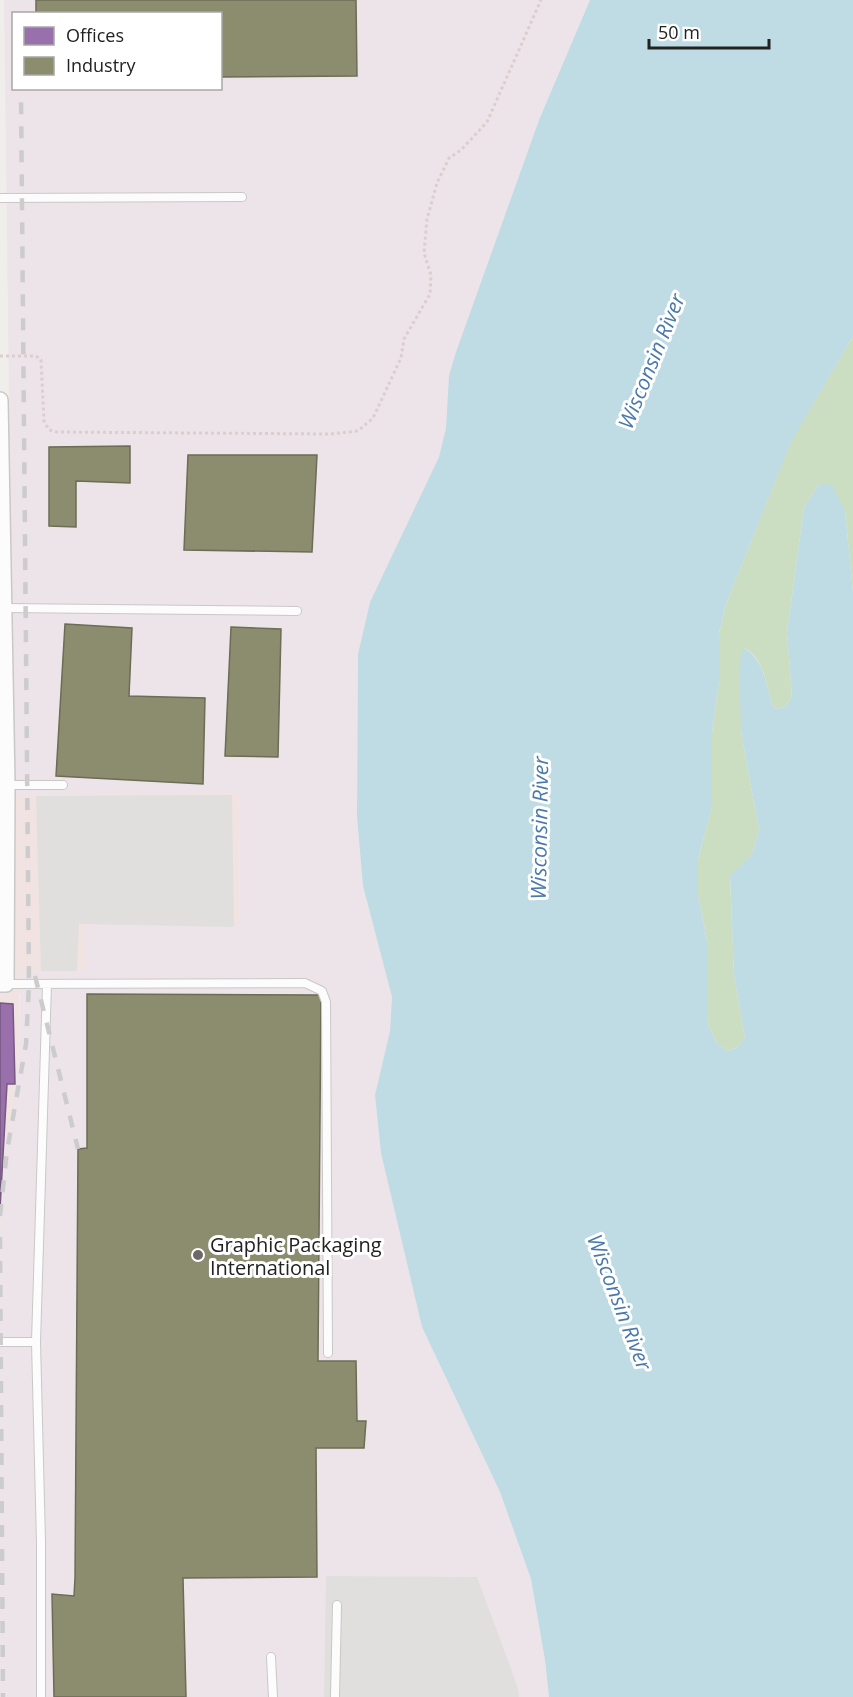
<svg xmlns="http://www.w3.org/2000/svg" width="853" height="1697" viewBox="0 0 853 1697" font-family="'Open Sans',sans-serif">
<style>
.commercial{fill:#f1e3e1}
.industrial{fill:#ede4e9;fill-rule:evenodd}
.forest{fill:#cbdec1}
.parking{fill:#e0dfde}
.water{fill:#bfdbe3}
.offices{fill:#9970ab;stroke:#755982;stroke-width:1.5}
.industry{fill:#8c8c6e;stroke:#6c6c57;stroke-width:1.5}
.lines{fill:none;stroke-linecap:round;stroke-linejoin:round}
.service-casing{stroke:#c9c8c7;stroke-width:10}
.minor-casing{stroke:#c9c8c7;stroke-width:18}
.path{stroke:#dccecd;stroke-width:3;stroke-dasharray:3 3;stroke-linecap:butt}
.service{stroke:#fdfcfc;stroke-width:8}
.minor{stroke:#fdfcfc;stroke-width:15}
.rail{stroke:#ccc;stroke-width:4.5;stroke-dasharray:12 12;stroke-linecap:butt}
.poi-dot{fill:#6a6968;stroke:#fff;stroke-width:2}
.labels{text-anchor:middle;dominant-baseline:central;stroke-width:6;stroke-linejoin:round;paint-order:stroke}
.poi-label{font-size:20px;fill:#222;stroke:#fff;text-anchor:start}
.water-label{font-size:21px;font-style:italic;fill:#4a7aab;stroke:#fff}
</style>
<rect width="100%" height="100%" fill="#f0eeeb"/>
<path class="commercial" d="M 240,792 L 239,924 L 86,924 L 86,971 L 19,994 L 19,1056 L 7,1140 L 0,1229 L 0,795 Z"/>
<path class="industrial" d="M 4,0 L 590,0 L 539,120 L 456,352 L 449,375 L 446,428 L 439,457 L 370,602 L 358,654 L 357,817 L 363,886 L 392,997 L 390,1031 L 375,1095 L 381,1153 L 422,1327 L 500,1492 L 531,1579 L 545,1660 L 549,1697 L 0,1697 L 0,1229 L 7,1140 L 19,1056 L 20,971 L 86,971 L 86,924 L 239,924 L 240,793 L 14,795 ZM 14,14 L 220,14 L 220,88 L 14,88 Z"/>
<path class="forest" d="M 853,336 L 853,592 L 845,511 L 819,484 L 804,507 L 787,633 L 792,697 L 785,707 L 776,709 L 772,704 C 766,685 764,657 744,648 L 741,732 L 759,830 L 752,854 L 730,876 L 734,975 L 745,1038 L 736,1048 L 727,1051 L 716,1042 L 707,1022 L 707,941 L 698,894 L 698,859 L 712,807 L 712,732 L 719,680 L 719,633 L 726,604 L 791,441 Z"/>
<path class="parking" d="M 232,795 L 234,927 L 79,924 L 77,971 L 41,971 L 36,796 Z
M 326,1576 L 477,1577 L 518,1688 L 519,1697 L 324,1697 Z"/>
<path class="water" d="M 590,0 L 853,0 L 853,336 L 791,442 L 726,604 L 719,633 L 719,680 L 712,732 L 712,807 L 698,859 L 698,894 L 707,941 L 707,1022 L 716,1042 L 727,1051 L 736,1048 L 745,1038 L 734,975 L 730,875 L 752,854 L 759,830 L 741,732 L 739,662 L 744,648 C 764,659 766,684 772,704 L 776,709 L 785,707 L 792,697 L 787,633 L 804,507 L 819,484 L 832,485 L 845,511 L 853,592 L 853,1697 L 549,1697 L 545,1660 L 531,1579 L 500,1492 L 422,1327 L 381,1153 L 375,1095 L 390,1031 L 392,997 L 363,886 L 357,817 L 358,654 L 370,602 L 439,457 L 446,428 L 449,375 L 456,352 L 539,120 Z"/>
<path class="offices" d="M 0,1003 L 13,1004 L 15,1084 L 7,1084 L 0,1209 Z"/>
<path class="industry" d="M 36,0 L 356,0 L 357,76 L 220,77 L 220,14 L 36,14 Z
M 130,446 L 130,483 L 76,481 L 76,527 L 49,526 L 49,447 Z
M 188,455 L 317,455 L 312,552 L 184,550 Z
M 65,624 L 132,628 L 129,696 L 205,698 L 203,784 L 56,776 Z
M 231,627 L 281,629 L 278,757 L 225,756 Z
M 87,994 L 321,995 L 318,1361 L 356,1361 L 357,1421 L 366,1421 L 364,1448 L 316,1448 L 317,1577 L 183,1578 L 186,1697 L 54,1697 L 52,1594 L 74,1596 L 75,1578 L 78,1149 L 87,1148 Z"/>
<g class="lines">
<defs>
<path id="service" d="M 0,198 L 242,197
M 4,608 L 297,611
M 7,785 L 63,785
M 6,984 L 305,983 L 322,991 L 326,1002 L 328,1353
M 0,1342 L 36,1342
M 271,1657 L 273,1697
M 41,1697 L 41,1542 L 36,1342 L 47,984
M 335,1697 L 337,1605"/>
<path id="minor" d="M 0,400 L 7,785 L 6,984 L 0,984"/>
</defs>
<use href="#service" class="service-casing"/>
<use href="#minor" class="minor-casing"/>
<path class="path" d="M 0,356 L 36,356 L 41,360 L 44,421 L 49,430 L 57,432 L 330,434 L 358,431 L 373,418 L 401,358 L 404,339 L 430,294 L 431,275 L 424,253 L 427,219 L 437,183 L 449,158 L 461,150 L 487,122 L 541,0"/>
<use href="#service" class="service"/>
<use href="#minor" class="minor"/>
<path class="rail" d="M 35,976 L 78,1149
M 0,1216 L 7,1151 L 26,1044 L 29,984 L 21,95
M 0,1237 L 3,1697"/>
</g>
<circle class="poi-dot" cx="198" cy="1255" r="6"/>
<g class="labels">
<g class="poi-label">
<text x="210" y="1244">Graphic Packaging<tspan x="210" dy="23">International</tspan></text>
</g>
<g class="water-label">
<text transform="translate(651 361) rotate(-68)">Wisconsin River</text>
<text transform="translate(539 828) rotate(-89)">Wisconsin River</text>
<text transform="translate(620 1302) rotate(69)">Wisconsin River</text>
</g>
</g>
<rect x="12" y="12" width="210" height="78" fill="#ffffff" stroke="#a7a7a7" stroke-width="1.5"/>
<rect x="24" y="27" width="30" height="18" fill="#9970ab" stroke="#a7a7a7" stroke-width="1.5"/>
<text x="66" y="42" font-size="18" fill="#222222">Offices</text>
<rect x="24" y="57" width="30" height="18" fill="#8c8c6e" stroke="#a7a7a7" stroke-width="1.5"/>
<text x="66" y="72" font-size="18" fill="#222222">Industry</text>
<path d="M649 39v9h120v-9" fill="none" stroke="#222222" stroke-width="3"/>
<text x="658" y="39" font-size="18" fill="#222222" stroke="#ffffff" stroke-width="4.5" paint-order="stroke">50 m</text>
</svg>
